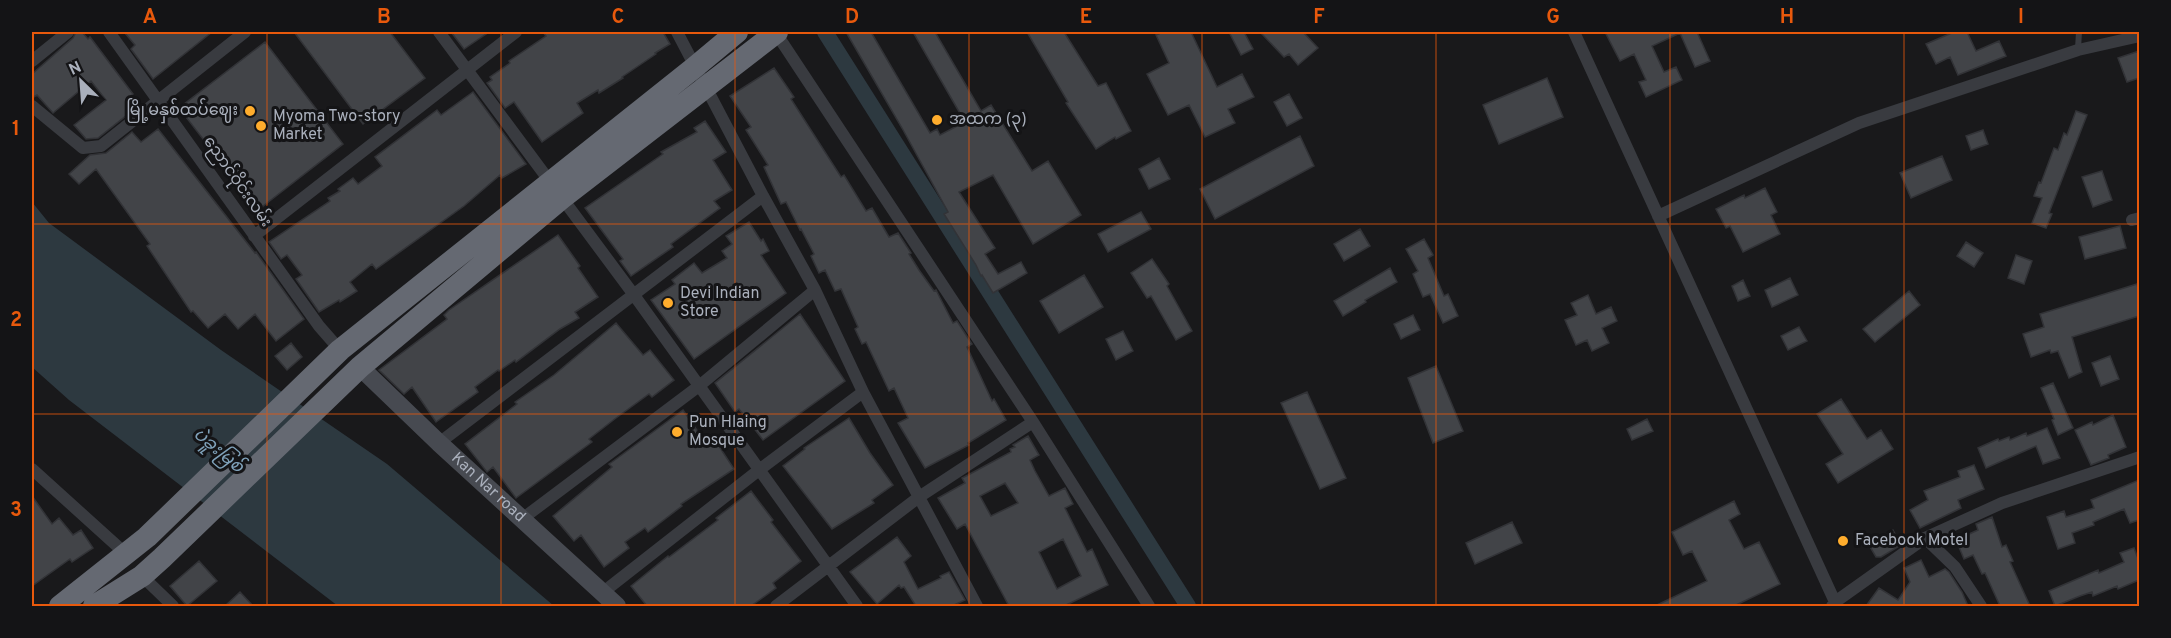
<svg xmlns="http://www.w3.org/2000/svg" width="2171" height="638" viewBox="0 0 2171 638" font-family="Overpass,'Noto Sans Myanmar',sans-serif">
<style>
.water{fill:#2d3940}
.lines{fill:none;stroke-linecap:round;stroke-linejoin:round}
.canal{stroke:#2d3940;stroke-width:16}
.building{fill:#424448;stroke:#323337;stroke-width:1.5;fill-rule:evenodd}
.lane{stroke:#393b40;stroke-width:6}
.street{stroke:#393b40;stroke-width:12}
.secondary{stroke:#474a51;stroke-width:18}
.highway{stroke:#656972;stroke-width:22}
.grid{fill:none;stroke:#e8590c;stroke-width:1.5;stroke-opacity:0.55}
.poi-dot{fill:#ffad2d;stroke:#141416;stroke-width:2}
.labels{text-anchor:middle;dominant-baseline:central;stroke-width:6;stroke-linejoin:round;paint-order:stroke}
.poi-label{font-size:16px;fill:#aab0bc;stroke:#141416;text-anchor:start}
.street-label{font-size:16px;fill:#aab0bc;stroke:#141416}
.water-label{font-size:18px;font-style:italic;fill:#7fa1b9;stroke:#141416}
.neatline{fill:none;stroke:#e8590c;stroke-width:2}
.grid-label{font-size:20px;text-anchor:middle;font-weight:bold;fill:#e8590c}
</style>
<rect width="100%" height="100%" fill="#19191b"/>
<path class="water" d="M 32,202 L 49,223 L 221,350 L 387,464 L 554,606 L 338,606 L 69,400 L 32,367 Z"/>
<g class="lines">
<path class="canal" d="M 825,32 L 1188,606"/>
</g>
<path class="building" d="M 76,32 L 82,32 L 88,39 L 90,37 L 133,94 L 130,97 L 137,107 L 98,138 L 86,139 L 74,125 L 106,100 L 91,81 L 53,113 L 37,95 L 32,98 L 32,74 L 73,38 Z
M 124,32 L 212,32 L 153,79 L 131,49 L 135,45 Z
M 294,32 L 390,32 L 425,78 L 363,124 Z
M 451,32 L 489,32 L 464,49 Z
M 543,32 L 663,32 L 670,44 L 655,53 L 656,54 L 622,77 L 623,78 L 599,93 L 598,90 L 577,103 L 583,113 L 542,142 L 514,102 L 505,108 L 487,83 L 492,80 L 490,77 L 510,63 L 509,61 L 546,36 Z
M 846,32 L 871,32 L 930,133 L 937,129 L 940,135 L 965,122 L 913,32 L 935,32 L 981,111 L 991,105 L 1032,171 L 1048,161 L 1081,215 L 1033,244 L 993,175 L 959,192 L 995,248 L 985,254 L 998,274 L 1021,262 L 1027,273 L 993,293 L 982,275 L 981,276 L 976,265 L 944,214 L 948,212 L 902,128 Z
M 1027,32 L 1064,32 L 1098,86 L 1106,83 L 1131,131 L 1116,139 L 1115,137 L 1096,149 L 1066,103 L 1068,102 Z
M 1163,32 L 1191,32 L 1217,87 L 1242,74 L 1254,97 L 1228,109 L 1235,123 L 1205,137 L 1189,105 L 1168,115 L 1147,74 L 1169,63 L 1156,35 Z
M 1229,32 L 1244,32 L 1253,49 L 1241,55 Z
M 1260,32 L 1303,32 L 1318,48 L 1298,65 L 1289,54 L 1284,57 Z
M 1605,32 L 1697,32 L 1710,61 L 1695,67 L 1680,33 L 1652,46 L 1664,72 L 1676,67 L 1682,80 L 1646,97 L 1639,82 L 1646,80 L 1634,54 L 1620,61 Z
M 1954,32 L 1967,32 L 1976,51 L 1999,41 L 2006,56 L 1958,75 L 1950,57 L 1936,64 L 1926,44 Z
M 265,42 L 343,144 L 258,210 L 179,108 Z
M 2139,51 L 2139,78 L 2127,82 L 2118,58 Z
M 774,68 L 794,97 L 791,99 L 841,177 L 844,175 L 866,211 L 872,208 L 889,237 L 898,233 L 911,253 L 909,254 L 919,270 L 934,291 L 936,290 L 953,323 L 957,321 L 972,344 L 967,347 L 992,401 L 994,399 L 1006,420 L 968,443 L 969,445 L 925,468 L 898,423 L 908,418 L 894,388 L 889,391 L 866,342 L 862,344 L 855,329 L 858,327 L 841,289 L 835,291 L 825,270 L 819,273 L 811,256 L 814,254 L 801,229 L 800,230 L 786,202 L 781,204 L 764,167 L 768,165 L 746,130 L 751,127 L 730,96 Z
M 1547,78 L 1563,117 L 1499,144 L 1483,105 Z
M 473,92 L 526,164 L 502,178 L 500,175 L 464,206 L 376,269 L 372,264 L 350,282 L 357,291 L 340,302 L 339,300 L 319,312 L 296,279 L 302,275 L 287,255 L 281,259 L 269,242 L 330,201 L 328,198 L 340,191 L 338,189 L 353,178 L 358,184 L 382,166 L 375,157 L 437,110 L 441,115 Z
M 1289,94 L 1302,118 L 1287,126 L 1274,102 Z
M 2076,111 L 2087,115 L 2049,213 L 2052,214 L 2046,228 L 2032,223 L 2042,198 L 2034,196 L 2039,182 L 2041,183 L 2054,148 L 2058,150 L 2064,133 L 2067,135 Z
M 705,121 L 726,152 L 713,160 L 732,190 L 714,201 L 720,208 L 671,244 L 673,247 L 631,276 L 620,261 L 623,259 L 585,208 L 663,154 L 661,152 L 697,132 L 694,128 Z
M 158,129 L 255,253 L 256,252 L 304,319 L 276,341 L 255,314 L 238,329 L 225,314 L 208,328 L 193,311 L 191,312 L 147,246 L 150,244 L 96,169 L 79,184 L 69,174 L 90,155 L 106,153 L 132,132 L 141,142 Z
M 1983,130 L 1988,144 L 1971,150 L 1966,136 Z
M 1300,136 L 1314,166 L 1215,219 L 1200,189 Z
M 1942,156 L 1952,180 L 1911,198 L 1900,173 Z
M 1159,158 L 1170,179 L 1149,189 L 1139,169 Z
M 2102,171 L 2112,200 L 2093,207 L 2082,177 Z
M 1765,188 L 1777,212 L 1771,215 L 1780,234 L 1743,252 L 1730,226 L 1726,228 L 1716,209 L 1744,195 L 1745,198 Z
M 1141,212 L 1151,229 L 1108,252 L 1098,234 Z
M 749,222 L 761,241 L 763,239 L 769,251 L 761,255 L 786,293 L 694,359 L 651,300 L 675,284 L 672,280 L 694,263 L 702,273 L 727,258 L 722,251 L 732,244 L 726,236 Z
M 2120,226 L 2126,248 L 2085,259 L 2079,237 Z
M 1360,229 L 1370,246 L 1344,261 L 1334,244 Z
M 558,235 L 580,266 L 578,268 L 598,297 L 575,312 L 579,318 L 560,329 L 516,362 L 515,360 L 499,371 L 498,370 L 475,387 L 478,392 L 436,422 L 412,387 L 404,394 L 379,370 L 447,319 L 444,315 L 449,310 Z
M 1424,239 L 1433,255 L 1428,258 L 1444,296 L 1448,294 L 1458,316 L 1443,323 L 1430,294 L 1423,297 L 1413,274 L 1418,271 L 1406,249 Z
M 1966,242 L 1983,253 L 1974,267 L 1957,256 Z
M 2016,255 L 2032,261 L 2024,284 L 2008,278 Z
M 1152,259 L 1169,284 L 1167,286 L 1192,331 L 1176,340 L 1151,296 L 1147,298 L 1131,273 Z
M 1390,268 L 1397,282 L 1365,300 L 1366,302 L 1343,316 L 1334,301 Z
M 1084,275 L 1103,307 L 1059,333 L 1040,301 Z
M 1790,278 L 1798,295 L 1772,307 L 1765,290 Z
M 1743,280 L 1750,296 L 1738,301 L 1732,286 Z
M 2137,284 L 2139,292 L 2139,316 L 2072,337 L 2082,372 L 2069,378 L 2058,351 L 2051,353 L 2050,350 L 2031,357 L 2023,334 L 2044,327 L 2040,314 Z
M 1909,291 L 1920,305 L 1875,342 L 1863,329 Z
M 1588,295 L 1596,314 L 1611,307 L 1617,321 L 1602,328 L 1609,343 L 1592,351 L 1587,340 L 1576,345 L 1565,320 L 1577,315 L 1571,303 Z
M 800,314 L 845,381 L 763,440 L 739,409 L 735,412 L 715,383 Z
M 1413,315 L 1420,330 L 1401,339 L 1394,324 Z
M 616,323 L 643,355 L 650,350 L 674,380 L 652,397 L 649,394 L 616,418 L 589,439 L 592,442 L 516,498 L 493,467 L 487,472 L 465,444 L 517,404 L 515,402 L 554,375 Z
M 1799,327 L 1807,341 L 1788,350 L 1781,336 Z
M 1123,331 L 1133,351 L 1116,360 L 1106,339 Z
M 291,343 L 302,357 L 287,370 L 275,356 Z
M 2110,356 L 2119,379 L 2101,386 L 2092,363 Z
M 1436,366 L 1463,431 L 1433,443 L 1408,378 Z
M 2053,383 L 2073,428 L 2058,435 L 2052,420 L 2054,419 L 2041,388 Z
M 1307,392 L 1346,478 L 1320,489 L 1281,403 Z
M 1841,399 L 1867,439 L 1881,430 L 1893,449 L 1838,483 L 1826,464 L 1843,454 L 1817,414 Z
M 683,410 L 707,445 L 715,440 L 734,469 L 681,504 L 682,506 L 648,532 L 645,528 L 625,542 L 629,548 L 604,567 L 581,535 L 574,541 L 553,516 L 612,467 L 609,464 L 612,462 Z
M 2113,415 L 2126,447 L 2108,455 L 2109,458 L 2091,465 L 2075,430 L 2092,422 L 2093,425 Z
M 849,418 L 870,453 L 893,485 L 872,500 L 874,503 L 832,529 L 783,466 L 805,449 L 804,448 Z
M 1647,419 L 1653,431 L 1632,440 L 1627,429 Z
M 2047,428 L 2060,458 L 2043,464 L 2036,446 L 1986,468 L 1978,448 L 1998,439 L 1999,441 L 2009,437 L 2010,440 L 2026,433 L 2027,436 Z
M 1028,436 L 1039,455 L 1030,460 L 1035,471 L 1049,496 L 1065,488 L 1073,504 L 1065,508 L 1087,552 L 1092,549 L 1108,585 L 1064,606 L 1009,606 L 965,524 L 957,529 L 938,498 L 965,483 L 962,478 L 968,475 L 1011,452 L 1010,449 L 1015,447 L 1013,445 ZM 1005,483 L 1018,503 L 991,516 L 980,496 ZM 1063,539 L 1081,576 L 1057,589 L 1039,552 Z
M 1974,465 L 1984,489 L 1958,500 L 1961,508 L 1920,528 L 1910,510 L 1928,500 L 1924,491 L 1960,477 L 1958,471 Z
M 2139,480 L 2139,520 L 2130,523 L 2124,509 L 2093,522 L 2094,525 L 2072,533 L 2075,543 L 2058,549 L 2047,517 L 2064,511 L 2066,517 L 2094,508 L 2091,500 Z
M 751,491 L 773,520 L 771,522 L 801,561 L 773,583 L 776,588 L 751,606 L 647,606 L 631,586 L 668,556 L 669,557 L 718,520 L 716,518 Z
M 32,496 L 52,524 L 59,518 L 73,535 L 81,530 L 93,548 L 72,562 L 70,559 L 32,586 Z
M 1734,501 L 1740,514 L 1729,520 L 1744,549 L 1759,542 L 1780,584 L 1734,606 L 1655,606 L 1707,581 L 1692,551 L 1683,555 L 1672,532 Z
M 1992,517 L 2002,547 L 2006,545 L 2013,561 L 2010,562 L 2030,606 L 2000,606 L 1985,573 L 1982,574 L 1973,555 L 1964,559 L 1956,540 L 1978,530 L 1976,524 Z
M 1512,522 L 1522,543 L 1475,564 L 1466,543 Z
M 1893,530 L 1901,545 L 1881,557 L 1876,557 L 1869,545 Z
M 897,537 L 911,556 L 904,562 L 918,589 L 941,578 L 940,576 L 949,572 L 965,600 L 952,606 L 916,606 L 904,587 L 901,588 L 899,585 L 877,604 L 850,572 Z
M 2134,548 L 2139,561 L 2139,580 L 2118,589 L 2117,586 L 2093,596 L 2092,592 L 2080,596 L 2055,606 L 2049,591 L 2098,570 L 2099,573 L 2124,562 L 2120,553 Z
M 1921,560 L 1929,577 L 1945,569 L 1949,572 L 1962,592 L 1968,606 L 1866,606 L 1879,588 L 1898,600 L 1910,582 L 1904,568 Z
M 199,561 L 217,581 L 187,606 L 170,586 Z
M 240,592 L 253,606 L 225,606 Z"/>
<g class="lines">
<path class="lane" d="M 2078,49 L 2079,32"/>
<path class="street" d="M 109,32 L 319,326 L 340,350
M 439,32 L 634,295 L 857,606
M 677,32 L 763,196 L 815,290 L 863,392 L 977,606
M 1574,32 L 1835,602
M 776,33 L 1033,422 L 1149,606
M 32,61 L 68,32
M 32,106 L 83,148 L 101,146 L 245,32
M 1658,216 L 1859,123 L 2078,50 L 2140,36
M 2132,220 L 2140,218
M 254,236 L 516,32
M 439,443 L 763,196
M 32,469 L 126,554
M 522,519 L 699,386 L 815,290
M 1925,538 L 1955,567 L 1981,606
M 142,576 L 173,606
M 602,593 L 759,470 L 863,392
M 776,606 L 919,497 L 1033,422
M 1832,606 L 1835,602 L 1925,538 L 2002,503 L 2140,457"/>
<path class="secondary" id="s1" d="M 360,367 L 439,443 L 617,606"/>
<path class="highway" d="M 60,606 L 147,537 L 340,350 L 695,67 L 737,32
M 94,606 L 142,576 L 162,558 L 360,367 L 562,198 L 777,32"/>
</g>
<path class="grid" d="M 267,32 L 267,606M 501,32 L 501,606M 735,32 L 735,606M 969,32 L 969,606M 1202,32 L 1202,606M 1436,32 L 1436,606M 1670,32 L 1670,606M 1904,32 L 1904,606M 32,224 L 2140,224M 32,414 L 2140,414"/>
<g class="poi-dot">
<circle cx="250" cy="111" r="6"/>
<circle cx="937" cy="120" r="6"/>
<circle cx="261" cy="126" r="6"/>
<circle cx="668" cy="303" r="6"/>
<circle cx="677" cy="432" r="6"/>
<circle cx="1843" cy="541" r="6"/>
</g>
<g class="labels">
<g class="poi-label">
<text x="238" y="111" text-anchor="end">မြို့မနှစ်ထပ်ဈေး</text>
<text x="273" y="117">Myoma Two-story<tspan x="273" dy="18">Market</tspan></text>
<text x="949" y="120">အထက (၃)</text>
<text x="680" y="294">Devi Indian<tspan x="680" dy="18">Store</tspan></text>
<text x="689" y="423">Pun Hlaing<tspan x="689" dy="18">Mosque</tspan></text>
<text x="1855" y="541">Facebook Motel</text>
</g>
<g class="street-label">
<text transform="translate(237 182) rotate(55)">ညောင်ဝိုင်းလမ်း</text>
<text stroke="none"><textPath href="#s1" startOffset="176">Kan Nar road</textPath></text>
</g>
<g class="water-label">
<text transform="translate(218 451) rotate(40)">ပဲခူးမြစ်</text>
</g>
</g>
<rect width="2171" height="638" fill="none" stroke="#141416" stroke-width="66"/>
<g transform="translate(81 81) rotate(335)" stroke="#141416" stroke-width="4.5" paint-order="stroke">
<path d="M0-4.5L10 22L0 15L-10 22Z" fill="#aab0bc"/>
<text y="-9" font-size="16" font-weight="bold" text-anchor="middle" fill="#aab0bc">N</text>
</g>
<rect x="33" y="33" width="2105" height="572" class="neatline"/>
<g class="grid-label">
<text x="150" y="23">A</text>
<text x="384" y="23">B</text>
<text x="618" y="23">C</text>
<text x="852" y="23">D</text>
<text x="1086" y="23">E</text>
<text x="1319" y="23">F</text>
<text x="1553" y="23">G</text>
<text x="1787" y="23">H</text>
<text x="2021" y="23">I</text>
<text x="16" y="135">1</text>
<text x="16" y="326">2</text>
<text x="16" y="516">3</text>
</g>
</svg>
